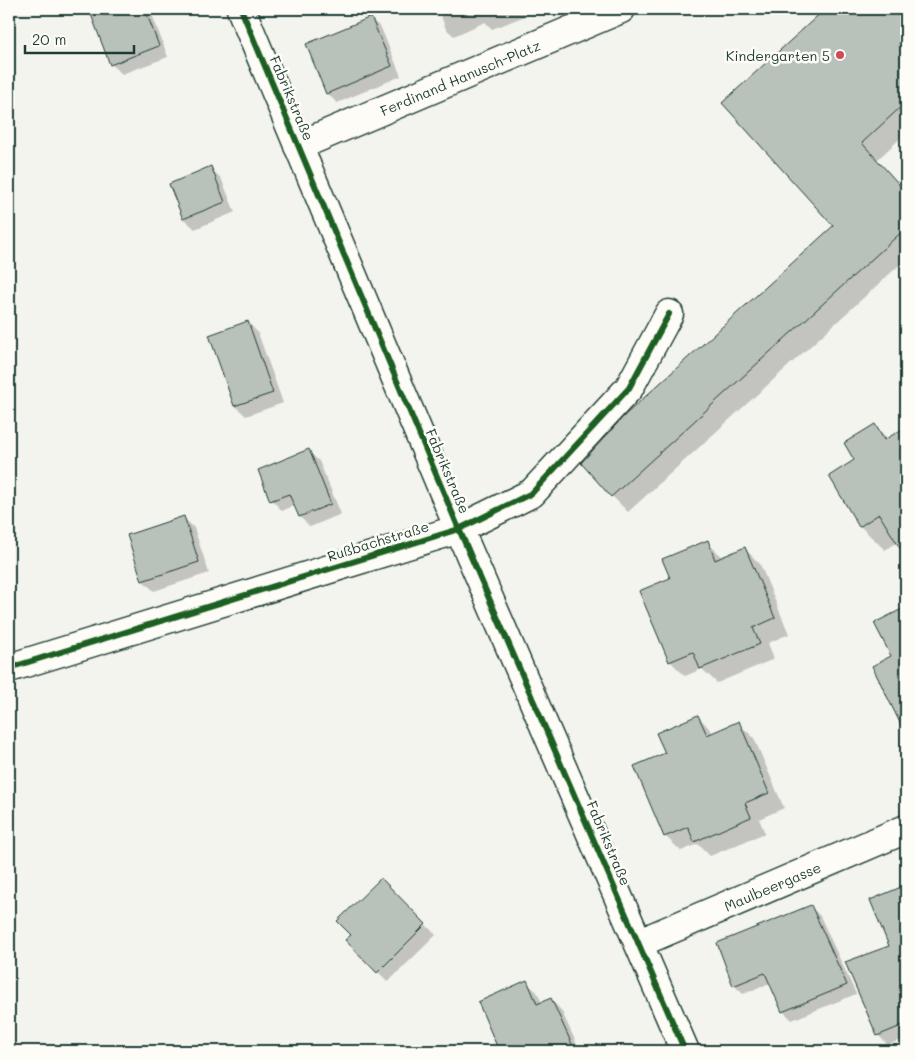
<svg xmlns="http://www.w3.org/2000/svg" width="915" height="1060" viewBox="0 0 915 1060" font-family="Mali,sans-serif">
<style>
.shadow{fill:#0003}
.building{fill:#b9c1bb;stroke:#1f3d34}
.lines{fill:none;stroke-linecap:round;stroke-linejoin:round}
.minor-casing{stroke:#1f3d34;stroke-width:31}
.minor{stroke:#fdfcf7;stroke-width:28}
.cycleway-casing{stroke:#fdfcf7;stroke-width:9}
.cycleway{stroke:#1b5e20;stroke-width:6}
.poi-dot{fill:#d1495b;stroke:#fdfcf7;stroke-width:2}
.labels{text-anchor:middle;dominant-baseline:central;stroke-width:5;stroke-linejoin:round;paint-order:stroke}
.poi-label{font-size:14px;fill:#1f3d34;stroke:#fdfcf7;text-anchor:end}
.street-label{font-size:14px;fill:#1f3d34;stroke:#fdfcf7}
</style>
<rect width="100%" height="100%" fill="#f4f4ef"/>
<filter id="ink" filterUnits="userSpaceOnUse"><feTurbulence type="fractalNoise" baseFrequency=".02" numOctaves="2"/><feDisplacementMap in="SourceGraphic" scale="10" xChannelSelector="R" yChannelSelector="G"/><feConvolveMatrix kernelMatrix="1 2 1 2 8 2 1 2 1" color-interpolation-filters="sRGB"/></filter>
<g filter="url(#ink)">
<path class="shadow" d="M 90,9 L 150,9 L 168,57 L 122,74 L 111,64 Z
M 438,9 L 526,9 L 528,15 L 492,29 L 485,22 L 454,36 L 446,29 Z
M 827,9 L 906,9 L 906,133 L 877,160 L 906,192 L 906,259 L 628,512 L 612,496 L 835,226 L 723,103 Z
M 370,18 L 381,28 L 401,76 L 337,103 L 327,93 Z
M 210,168 L 221,178 L 235,212 L 195,229 L 184,219 L 170,185 Z
M 248,322 L 258,333 L 283,403 L 246,416 L 235,406 L 211,336 Z
M 875,426 L 888,439 L 906,428 L 906,550 L 898,542 L 885,550 L 860,526 L 856,460 Z
M 308,451 L 319,461 L 341,514 L 310,527 L 300,517 L 295,505 L 282,511 L 272,500 Z
M 183,517 L 194,528 L 209,573 L 154,591 L 143,581 L 129,536 Z
M 707,542 L 723,558 L 745,549 L 760,564 L 789,634 L 768,643 L 774,659 L 717,683 L 702,669 L 685,676 L 670,661 L 671,578 Z
M 906,608 L 906,721 L 895,709 L 893,657 L 876,624 Z
M 698,716 L 714,734 L 738,723 L 754,738 L 784,808 L 759,819 L 765,833 L 710,856 L 698,844 L 681,851 L 665,836 L 666,754 Z
M 381,880 L 436,935 L 388,982 L 347,940 L 352,935 Z
M 906,886 L 906,1038 L 888,1045 L 878,1035 L 893,946 L 871,901 Z
M 811,907 L 820,916 L 856,994 L 792,1020 L 783,1011 L 771,983 L 743,994 L 734,985 Z
M 526,982 L 537,992 L 542,1003 L 550,999 L 561,1010 L 580,1051 L 501,1051 L 479,1003 Z"/>
<path class="building" d="M 89,9 L 145,9 L 159,46 L 110,65 Z
M 825,9 L 906,9 L 906,102 L 862,143 L 906,192 L 906,228 L 611,497 L 581,463 L 625,415 L 833,226 L 722,103 Z
M 371,17 L 392,66 L 326,94 L 306,44 Z
M 211,166 L 225,202 L 183,219 L 169,184 Z
M 248,321 L 273,393 L 234,406 L 209,335 Z
M 875,424 L 884,440 L 906,427 L 906,558 L 879,514 L 859,527 L 829,476 L 854,460 L 844,443 Z
M 309,449 L 331,504 L 299,517 L 289,494 L 270,501 L 258,470 Z
M 184,516 L 199,562 L 142,581 L 127,535 Z
M 708,540 L 715,560 L 745,547 L 775,618 L 753,628 L 760,644 L 700,669 L 693,652 L 669,662 L 639,591 L 670,578 L 662,559 Z
M 906,607 L 906,735 L 872,666 L 891,656 L 874,623 Z
M 698,715 L 707,735 L 739,721 L 769,793 L 745,803 L 751,817 L 694,842 L 688,827 L 664,837 L 634,766 L 665,753 L 656,733 Z
M 381,878 L 426,924 L 377,973 L 345,940 L 351,935 L 337,921 Z
M 906,885 L 906,1024 L 877,1036 L 845,962 L 889,946 L 870,900 Z
M 811,905 L 847,985 L 782,1012 L 765,973 L 733,986 L 717,943 Z
M 527,980 L 537,1004 L 551,998 L 575,1051 L 499,1051 L 478,1002 Z"/>
<g class="lines">
<defs>
<g id="minor">
<path d="M 241,9 L 459,529 L 685,1051"/>
<path id="s1" d="M 298,146 L 621,9"/>
<path d="M 9,668 L 459,529 L 532,493 L 629,388 L 669,314"/>
<path id="s2" d="M 639,943 L 906,829"/>
</g>
</defs>
<use href="#minor" class="minor-casing"/>
<use href="#minor" class="minor"/>
<defs>
<path id="cycleway" d="M 241,9 L 459,529 L 685,1051
M 9,668 L 459,529 L 532,493 L 629,388 L 669,314"/>
</defs>
<use href="#cycleway" class="cycleway-casing"/>
<use href="#cycleway" class="cycleway"/>
</g>
</g>
<circle class="poi-dot" cx="840" cy="55" r="5"/>
<g class="labels">
<g class="poi-label">
<text x="830" y="55">Kindergarten 5</text>
</g>
<g class="street-label">
<text stroke="none"><textPath href="#s1" startOffset="176">Ferdinand Hanusch-Platz</textPath></text>
<text transform="translate(292 98) rotate(67)">Fabrikstraße</text>
<text transform="translate(448 471) rotate(67)">Fabrikstraße</text>
<text transform="translate(378 541) rotate(-17)">Rußbachstraße</text>
<text transform="translate(609 843) rotate(67)">Fabrikstraße</text>
<text stroke="none"><textPath href="#s2" startOffset="145">Maulbeergasse</textPath></text>
</g>
</g>
<rect width="915" height="1060" fill="none" stroke="#fdfcf7" stroke-width="30"/>
<rect x="15" y="15" width="885" height="1030" fill="none" stroke="#1f3d34" stroke-width="2" filter="url(#ink)"/>
<path d="M25 45v8h109v-8" fill="none" stroke="#1f3d34" stroke-width="2.5"/>
<text x="32" y="45" font-size="15" fill="#1f3d34" stroke="#fdfcf7" stroke-width="4" paint-order="stroke">20 m</text>
</svg>
